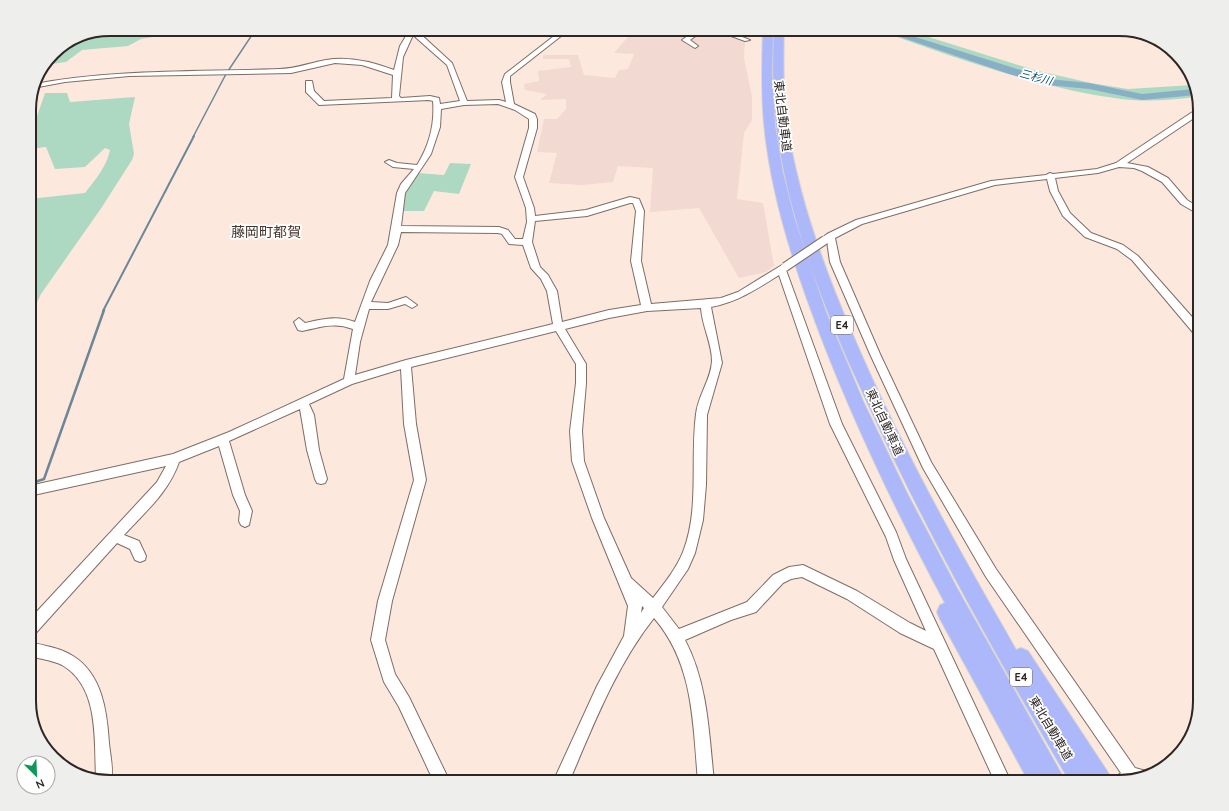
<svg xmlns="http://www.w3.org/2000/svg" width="1229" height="811" viewBox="0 0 1229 811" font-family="Quicksand,'Noto Sans JP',sans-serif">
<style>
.industrial{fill:#f2d9d1}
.green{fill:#add8c2}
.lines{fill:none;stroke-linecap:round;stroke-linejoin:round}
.stream-far2{stroke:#6c8796;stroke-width:1.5}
.stream-far1{stroke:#6c8796;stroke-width:2}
.stream{stroke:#6c8796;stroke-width:2.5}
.river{fill:#87b0c7;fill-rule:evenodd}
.minor-casing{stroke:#7f6d64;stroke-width:2}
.highway-casing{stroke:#d5d4d3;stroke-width:2}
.minor{fill:#fff;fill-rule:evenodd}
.highway{fill:#acb8fa;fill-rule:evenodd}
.minor-bridge-casing{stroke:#7f6d64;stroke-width:10;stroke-linecap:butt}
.minor-bridge{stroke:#fff;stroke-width:8}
.labels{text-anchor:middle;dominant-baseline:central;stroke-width:3.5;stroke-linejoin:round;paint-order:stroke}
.far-water-label{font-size:11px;font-style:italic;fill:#025272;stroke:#fff}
.shield{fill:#fff;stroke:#6c6764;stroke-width:1}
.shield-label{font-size:11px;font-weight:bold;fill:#2d2622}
.street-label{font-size:12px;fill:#2d2622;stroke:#fff}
.quarter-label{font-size:14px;fill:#45352d;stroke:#fff}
.rim{fill:none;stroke:#2d2622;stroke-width:2}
</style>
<rect width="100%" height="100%" fill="#fde8de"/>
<path class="industrial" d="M 616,29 L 712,29 L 745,40 L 744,58 L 752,97 L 752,120 L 744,133 L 737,199 L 763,203 L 774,266 L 766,272 L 739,278 L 699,208 L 650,212 L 653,168 L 618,166 L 613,182 L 582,185 L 549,183 L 557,153 L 537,152 L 544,119 L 557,119 L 566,109 L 566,99 L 540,100 L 547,94 L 525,90 L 524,84 L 539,81 L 538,71 L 571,67 L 569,59 L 543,59 L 543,55 L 578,55 L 584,75 L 615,78 L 619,70 L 628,69 L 634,54 L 614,53 L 628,37 L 607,34 Z"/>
<path class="green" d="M 110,29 L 172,29 L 165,35 L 141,39 L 128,46 L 82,50 L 66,62 L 45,65 C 62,39 81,35 110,29 Z
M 875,29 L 903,29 L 1034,70 L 1091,83 L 1128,89 L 1193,85 L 1197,97 C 1171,100 1146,102 1121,99 C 1038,88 953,57 875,29 Z
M 45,93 L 67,93 L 70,102 L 135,97 L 129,124 L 134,154 L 132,160 L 102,207 L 41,294 L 30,317 L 29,325 L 29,199 L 85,193 C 95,180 107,166 110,150 L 105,148 L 85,167 L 55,169 L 46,147 L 29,149 L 29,132 L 33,128 Z
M 450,163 L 471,164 L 459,194 L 434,191 L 424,211 L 401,211 L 406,188 L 417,173 L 444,175 Z"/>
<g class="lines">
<path class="stream-far2" d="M 228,71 L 256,29
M 193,137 L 226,74"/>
<path class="stream-far1" d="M 103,311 L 194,136"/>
<path class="stream" d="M 29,484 L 44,479 L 104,310"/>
<path class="river" d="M 877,29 L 890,29 L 1049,79 L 1089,83 L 1142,94 L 1194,89 L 1196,95 L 1142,100 L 1089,89 L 1048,85 L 1009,74 Z"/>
<defs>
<path id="minor" d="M 408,29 L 415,29 L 452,63 L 467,101 L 499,100 L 506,102 L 502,82 L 505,74 L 563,29 L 570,29 L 510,76 L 510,82 L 514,104 L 535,114 L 537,119 L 537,128 L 523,177 L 534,208 L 535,216 L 586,210 L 630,197 L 639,199 L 644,211 L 641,261 L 651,304 L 721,298 L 738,292 L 782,265 L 788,265 L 790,267 L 786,270 L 842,424 L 896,532 L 906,559 L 1011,782 L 995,782 L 934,649 L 900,633 L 847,599 L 802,577 L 791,579 L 783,583 L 756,612 L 731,620 L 685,640 C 708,684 709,734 714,782 L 698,782 C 693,724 694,664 654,618 C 616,666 593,726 569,782 L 553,782 L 597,686 L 624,636 L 628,606 L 592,518 L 572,461 L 570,431 L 576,383 L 576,364 L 556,331 L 411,367 L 416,424 L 426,480 L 392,601 L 385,640 L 395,674 L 409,697 L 450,782 L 434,782 L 399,707 L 384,682 L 371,640 L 378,601 L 414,480 L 404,424 L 401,369 L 352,384 L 309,404 L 314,415 L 319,450 L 327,479 L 325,483 L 321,484 L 317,483 L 315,479 L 307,450 L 300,409 L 229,441 L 245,495 L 252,511 L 249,525 L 245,527 L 241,525 L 239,521 L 240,511 L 233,495 L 219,446 L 179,462 C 169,492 145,512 124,535 L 139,541 L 146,556 L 145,560 L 140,562 L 135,560 L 130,549 L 117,543 L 34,635 L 29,637 L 29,620 L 157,482 L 166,466 L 29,496 L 29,486 L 173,454 L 229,432 L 344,379 L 353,329 C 334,322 321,327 302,331 L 298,330 L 294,322 L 299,318 L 305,323 C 323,319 337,315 355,322 L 370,281 L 388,245 L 397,193 L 401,184 L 414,169 L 393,167 L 385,162 L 389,160 L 397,163 L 417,165 C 429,146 435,124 433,101 L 429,100 L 319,105 L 306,92 L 306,81 L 312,81 L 314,91 L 324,101 L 392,98 L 393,75 L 362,65 L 335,63 L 291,73 L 129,76 L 65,82 L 33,88 L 34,84 C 115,69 196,72 279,69 C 295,69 309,63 326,60 C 349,56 373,62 394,70 L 400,46 L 409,31 ZM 413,35 L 447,65 L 460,101 L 440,104 L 439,98 L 430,96 L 401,98 L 399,96 L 403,57 ZM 498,104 L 515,110 L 529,119 L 529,128 L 515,177 L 526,208 L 527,222 L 523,239 L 515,239 L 508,230 L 499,227 L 401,226 L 405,193 L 431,154 L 440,127 L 441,109 L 464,105 ZM 630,203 L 633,203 L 636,211 L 631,261 L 641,305 L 609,310 L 562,322 L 557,291 L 548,275 L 540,267 L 532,242 L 535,221 L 587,216 ZM 401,232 L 498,233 L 502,234 L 509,244 L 523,245 L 531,268 L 541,279 L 547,291 L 553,324 L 406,360 L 355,375 L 360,342 L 369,309 L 388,309 L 405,304 L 412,308 L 417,305 L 406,297 L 388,303 L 371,302 L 398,245 ZM 779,275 L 830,424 L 886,537 L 894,560 L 926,631 L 910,623 L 857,591 L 803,565 L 789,567 L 773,575 L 747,602 L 679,629 L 662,607 L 688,569 L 695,553 L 703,520 L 706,485 L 707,415 L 722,363 L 711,307 C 737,302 757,289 779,275 ZM 701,308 C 702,326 712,343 712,361 C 711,380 698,395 696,414 C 690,460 700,508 683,552 C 676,569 664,584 653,598 L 631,578 L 604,518 L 584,461 L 582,431 L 586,383 L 586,364 L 565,329 L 609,318 L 647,311 ZM 642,606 L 644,608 L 641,613 Z
M 694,29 L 700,29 L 701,32 L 690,40 L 698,46 L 695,48 L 682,40 L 695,31 Z
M 712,29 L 721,29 L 750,40 L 745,41 Z
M 1197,109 L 1200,109 L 1200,114 L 1127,163 L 1148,167 L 1168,178 L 1187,200 L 1200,208 L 1200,215 L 1181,204 L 1162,182 L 1142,171 L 1134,168 L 1119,167 L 1098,173 L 1055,178 L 1058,191 L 1070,213 L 1091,233 L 1123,245 L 1138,256 L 1200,326 L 1200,337 L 1196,336 L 1132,260 L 1117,249 L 1085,237 L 1063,216 L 1050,191 L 1047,179 L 995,185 L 862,224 L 835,238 L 840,262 L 880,354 L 931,462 L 996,569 L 1135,768 L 1146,771 L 1148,774 L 1119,782 L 1112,782 L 1115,777 L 1121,773 L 986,577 L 923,468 L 870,354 L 830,262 L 827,241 L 822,241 L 821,239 L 827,234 L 856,220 L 991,181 L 1046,175 L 1050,173 L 1053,174 L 1097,169 L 1116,163 Z
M 29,642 C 43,645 60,648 73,656 C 102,674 107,711 109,743 C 110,754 114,771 111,782 L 96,778 C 94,741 100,687 62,665 C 52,660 40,659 29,656 Z"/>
<path id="highway" d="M 763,29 L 773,29 L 772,77 L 775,125 L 783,173 L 795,220 L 826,312 L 863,401 L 907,493 L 957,588 L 1066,782 L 1029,782 L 940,619 L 937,612 L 940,605 L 945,603 C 899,517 856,428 821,337 C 795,269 771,197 764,124 C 761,92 762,61 763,29 Z
M 774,29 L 784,29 C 783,61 783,92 787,124 C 798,196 823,266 852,333 C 896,436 950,535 1006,632 L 1016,650 L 1021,648 L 1028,651 L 1109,774 L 1112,782 L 1070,782 C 1001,664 933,544 875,419 C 831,326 789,227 776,124 C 772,92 773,61 774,29 Z"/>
</defs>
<use href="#minor" class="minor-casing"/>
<use href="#highway" class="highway-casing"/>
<use href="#minor" class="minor"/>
<use href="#highway" class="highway"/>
<defs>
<path id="minor-bridge" d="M 785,267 L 825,240"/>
</defs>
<use href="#minor-bridge" class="minor-bridge-casing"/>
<use href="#minor-bridge" class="minor-bridge"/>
</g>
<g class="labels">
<g class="far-water-label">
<text transform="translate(1036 77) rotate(15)">三杉川</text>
</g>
<g class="shield">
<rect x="831" y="316" width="22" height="18" rx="3"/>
<rect x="1010" y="668" width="22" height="18" rx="3"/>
</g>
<g class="shield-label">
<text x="842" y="325">E4</text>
<text x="1021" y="677">E4</text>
</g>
<g class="street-label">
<text transform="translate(783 116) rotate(83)">東北自動車道</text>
<text transform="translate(885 422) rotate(65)">東北自動車道</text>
<text transform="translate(1051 728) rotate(59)">東北自動車道</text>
</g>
<g class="quarter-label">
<text x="266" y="232">藤岡町都賀</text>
</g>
</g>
<path d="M0 0H1229V811H0ZM110 36H1119A74 74 0 0 1 1193 110V701A74 74 0 0 1 1119 775H110A74 74 0 0 1 36 701V110A74 74 0 0 1 110 36Z" fill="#eeeeed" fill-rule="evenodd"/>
<path class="rim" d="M110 36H1119A74 74 0 0 1 1193 110V701A74 74 0 0 1 1119 775H110A74 74 0 0 1 36 701V110A74 74 0 0 1 110 36Z"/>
<g transform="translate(36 775) rotate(156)"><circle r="19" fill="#ffffff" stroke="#aba8a7"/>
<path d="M0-3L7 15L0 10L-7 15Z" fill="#0f9757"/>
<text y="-6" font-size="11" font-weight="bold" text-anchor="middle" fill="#2d2622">N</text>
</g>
</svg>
